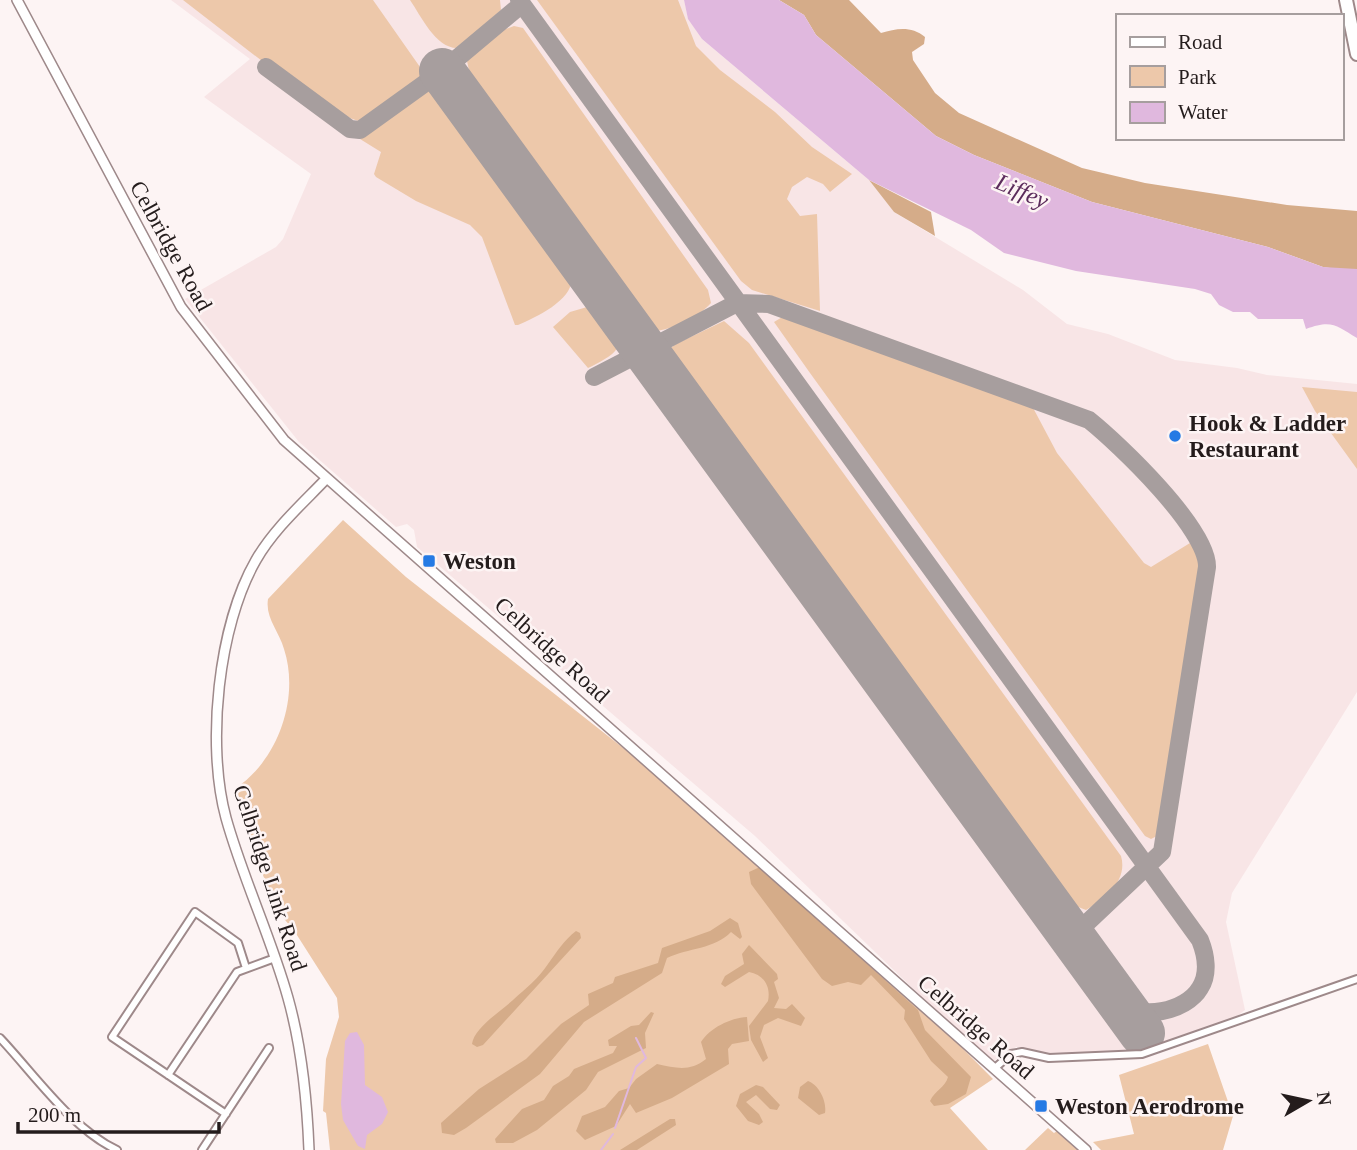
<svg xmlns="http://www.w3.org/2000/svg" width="1357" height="1150" viewBox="0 0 1357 1150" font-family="Georgia,serif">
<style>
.built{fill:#f8e5e6}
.green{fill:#edc8aa}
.forest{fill:#d5ac89}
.water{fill:#e0b8de}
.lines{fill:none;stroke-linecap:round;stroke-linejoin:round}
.stream{stroke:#e0b8de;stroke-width:2}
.taxiway{stroke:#a79e9e;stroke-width:18}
.runway{stroke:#a79e9e;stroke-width:46}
.street-casing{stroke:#9e898a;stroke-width:10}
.secondary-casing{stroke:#9e898a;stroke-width:12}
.highway-casing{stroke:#9e898a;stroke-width:16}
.street{stroke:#fff;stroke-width:6}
.secondary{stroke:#fff;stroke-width:9}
.highway{stroke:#fff;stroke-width:12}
.poi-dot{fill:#257ae4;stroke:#fdf4f4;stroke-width:2.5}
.labels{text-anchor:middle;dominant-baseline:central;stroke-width:5;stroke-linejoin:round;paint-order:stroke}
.street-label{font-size:23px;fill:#241c1c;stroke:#fdf4f4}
.poi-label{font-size:23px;font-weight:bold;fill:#241c1c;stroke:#fdf4f4;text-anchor:start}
.water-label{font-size:24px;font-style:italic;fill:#5c2c5c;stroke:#fdf4f4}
</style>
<rect width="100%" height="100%" fill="#fdf4f4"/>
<path class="built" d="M 171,0 L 684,0 L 688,18 L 702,39 L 869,180 L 894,212 L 1023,290 L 1067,324 L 1108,334 L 1175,360 L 1237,368 L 1267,375 L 1357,384 L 1357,692 L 1232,893 L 1226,922 L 1245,1010 L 1228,1023 L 1146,1051 L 1047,1054 L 1016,1047 L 990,1063 L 755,836 L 417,547 L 414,530 L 407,524 L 396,527 L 299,442 L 185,299 L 276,247 L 283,239 L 311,174 L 204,97 L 250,59 Z"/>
<path class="green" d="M 183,0 L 373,0 L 427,77 L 370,121 C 350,128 307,87 290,74 L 284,78 Z
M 410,0 L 500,0 L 501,10 L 458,48 C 436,49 421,16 410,0 Z
M 537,0 L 678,0 L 696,46 L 720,70 L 775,112 L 812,147 L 852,174 L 830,192 L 823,184 L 807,177 L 792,187 L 787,199 L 800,216 L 817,214 L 820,311 L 752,290 L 741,281 Z
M 514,26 L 523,28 L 708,290 L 711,303 C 699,317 675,328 657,331 L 651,327 L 470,75 L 467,61 L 503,30 Z
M 428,87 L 440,92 L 572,278 C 572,301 536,317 518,325 L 515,325 L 482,237 L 470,225 L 416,201 L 376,177 L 374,174 L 381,152 L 360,139 Z
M 594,305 C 620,341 635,345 588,368 L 553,327 L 570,312 Z
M 784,316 L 1031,404 L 1057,453 L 1144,563 L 1151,567 L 1190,543 L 1198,555 L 1198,582 L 1157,836 L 1151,839 L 1145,836 L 810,373 L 774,322 Z
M 724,321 L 749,343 L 1121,856 C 1128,880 1106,899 1086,910 L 1068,903 L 855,613 L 670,352 L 669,349 L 676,344 Z
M 1302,387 L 1357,392 L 1357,469 L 1315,411 Z
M 343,520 L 406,577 L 655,773 L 873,958 L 993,1079 L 950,1108 L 988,1150 L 330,1150 L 326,1113 L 323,1111 L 326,1059 L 339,1017 L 337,998 L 295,932 L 276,909 L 246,831 L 252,827 L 249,820 L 243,817 L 236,788 C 278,760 300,698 284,649 C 279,631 265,618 268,599 Z
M 1208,1044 L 1233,1116 L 1223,1150 L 1101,1150 L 1093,1142 L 1134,1134 L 1119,1075 Z
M 1048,1128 L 1054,1133 L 1057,1131 L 1078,1150 L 1025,1150 Z"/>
<path class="forest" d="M 779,0 L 849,0 L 881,33 C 897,28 912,26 925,37 L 924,44 L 912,52 L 913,60 L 935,93 L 959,113 L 1082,168 L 1145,183 L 1287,205 L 1357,211 L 1357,272 L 1323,267 L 1268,247 L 1092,202 L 974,155 L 936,136 L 816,35 L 804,15 Z
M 869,180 L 931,212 L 935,236 L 894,212 Z
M 760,867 L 918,1010 L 925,1030 L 971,1077 L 966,1094 L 948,1104 L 934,1106 L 930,1101 C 935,1090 945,1088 948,1077 L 931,1061 L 904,1019 L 905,1010 L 871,975 L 861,985 L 848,982 L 832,986 L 822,979 L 751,884 L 749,872 Z
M 730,918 L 738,923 L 742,937 L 740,939 L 731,932 C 715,949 688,948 667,958 L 662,973 L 584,1022 L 540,1074 L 466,1128 L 454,1135 L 442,1133 L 441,1123 L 479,1089 L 526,1059 L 561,1024 L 589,1005 L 588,994 L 613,983 L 615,977 L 658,963 L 662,948 L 710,931 Z
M 576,931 L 580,933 L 581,938 L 483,1045 L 477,1047 L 472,1044 C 474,1028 501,1011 513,1000 C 525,989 539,978 548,964 C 556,953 564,940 576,931 Z
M 749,945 L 777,974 L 778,979 L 774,982 L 779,998 L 774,1008 L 786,1009 L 792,1004 L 805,1018 L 801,1026 L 778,1018 L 764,1025 L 760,1037 L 768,1058 L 763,1062 L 751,1040 L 749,1026 L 768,1001 C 771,986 764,975 749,972 L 725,987 L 721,984 L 725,976 L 744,964 L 742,954 Z
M 651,1012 L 654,1013 L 645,1033 L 646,1048 L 598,1072 L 586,1090 L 537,1130 L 513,1143 L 496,1143 L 495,1139 L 522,1109 L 544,1100 L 553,1086 L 569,1076 L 574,1069 L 613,1053 L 617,1046 L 609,1046 L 608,1040 L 631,1026 L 639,1025 Z
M 747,1017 L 749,1041 L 732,1044 L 728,1049 L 729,1064 L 672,1098 L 636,1113 L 630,1104 L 616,1126 L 585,1140 L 576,1131 L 582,1116 L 605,1107 L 619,1091 L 629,1088 L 636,1079 L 657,1064 C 676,1068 690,1072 706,1059 L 701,1042 C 710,1028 730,1018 747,1017 Z
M 808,1081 C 819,1085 827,1101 825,1113 L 819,1115 L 798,1098 L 800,1087 Z
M 756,1085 L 763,1087 L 780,1105 L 777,1110 L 770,1109 L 756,1095 L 746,1102 L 759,1114 L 763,1122 L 759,1125 L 748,1121 L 736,1106 L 740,1094 Z
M 670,1119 L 675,1119 L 676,1125 L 637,1150 L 620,1150 Z"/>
<path class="water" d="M 684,0 L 779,0 L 804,15 L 816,35 L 936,136 L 974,155 L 1092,202 L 1268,247 L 1323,267 L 1357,269 L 1357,338 C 1337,326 1332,319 1306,329 L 1303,319 L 1258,319 L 1250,312 L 1233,312 L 1219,305 L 1211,294 L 1195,289 L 1076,271 L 1004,253 L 971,230 L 869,180 L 702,39 L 688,19 Z
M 357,1032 L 364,1045 L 365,1085 L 382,1097 L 388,1112 L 382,1124 L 367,1135 L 365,1149 L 358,1146 L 343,1120 L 341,1104 L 345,1041 L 350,1033 Z"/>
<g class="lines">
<path class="stream" d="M 615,1128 L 636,1067 L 646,1058 L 636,1038
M 601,1150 L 613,1134"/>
<path class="taxiway" d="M 519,0 L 1200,940 C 1206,955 1209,974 1200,988 C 1186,1012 1139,1021 1119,1002
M 266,67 L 350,129 L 360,130 L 442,71 L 522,4
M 594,377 L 737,303 L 769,304 L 1089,420 C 1119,444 1208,529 1207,567 L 1162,852 L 1072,937"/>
<path class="runway" d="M 442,71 L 1142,1033"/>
<defs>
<path id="street" d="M 0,1038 C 34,1074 72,1129 117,1150
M 995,1068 L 1011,1054 L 1022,1052 L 1049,1058 L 1142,1054 L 1357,979
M 168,1075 L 237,972 L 275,958
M 226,1114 L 112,1037 L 195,912 L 238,943 L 246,968
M 202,1150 L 269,1048"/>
<path id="secondary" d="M 17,0 L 181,307 L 284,440 L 1086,1150
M 309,1150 C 307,1099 302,1048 288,998 C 271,937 243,879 226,818 C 206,745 218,626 256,560 C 274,529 301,505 325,480"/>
<path id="highway" d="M 1346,0 L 1357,54"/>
</defs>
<use href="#street" class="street-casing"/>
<use href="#secondary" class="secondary-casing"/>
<use href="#highway" class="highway-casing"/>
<use href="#street" class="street"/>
<use href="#secondary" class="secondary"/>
<use href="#highway" class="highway"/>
</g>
<g class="poi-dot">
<circle cx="1175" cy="436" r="7"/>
<rect x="422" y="554" width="14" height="14" rx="3.5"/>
<rect x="1034" y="1099" width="14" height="14" rx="3.5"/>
</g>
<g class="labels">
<g class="street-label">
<text transform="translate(171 246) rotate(61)">Celbridge Road</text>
<text transform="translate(552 650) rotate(42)">Celbridge Road</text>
<text transform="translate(270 878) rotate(72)">Celbridge Link Road</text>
<text transform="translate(976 1027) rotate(41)">Celbridge Road</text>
</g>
<g class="poi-label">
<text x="1189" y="423">Hook &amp; Ladder<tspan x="1189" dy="26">Restaurant</tspan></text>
<text x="443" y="561">Weston</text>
<text x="1055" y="1106">Weston Aerodrome</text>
</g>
<g class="water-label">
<text transform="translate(1022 191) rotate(23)">Liffey</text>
</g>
</g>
<rect x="1116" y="14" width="228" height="126" fill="#fdf4f4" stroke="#a69e9e" stroke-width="2"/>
<rect x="1130" y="37" width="35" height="10" fill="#ffffff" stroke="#a69e9e" stroke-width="2"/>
<text x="1178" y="49" font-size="21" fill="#241c1c">Road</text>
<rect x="1130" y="66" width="35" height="21" fill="#edc8aa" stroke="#a69e9e" stroke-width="2"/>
<text x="1178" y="84" font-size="21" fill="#241c1c">Park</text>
<rect x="1130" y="102" width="35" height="21" fill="#e0b8de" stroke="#a69e9e" stroke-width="2"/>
<text x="1178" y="119" font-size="21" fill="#241c1c">Water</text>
<g transform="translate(1308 1101) rotate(81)" stroke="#fdf4f4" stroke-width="5" paint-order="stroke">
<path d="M0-5L12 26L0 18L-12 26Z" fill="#241c1c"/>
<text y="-10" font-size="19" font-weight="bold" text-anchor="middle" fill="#241c1c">N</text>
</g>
<path d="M18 1122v10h201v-10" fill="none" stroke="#241c1c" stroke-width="3.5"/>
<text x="28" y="1122" font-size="21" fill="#241c1c" stroke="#fdf4f4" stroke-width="5" paint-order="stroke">200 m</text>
</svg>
